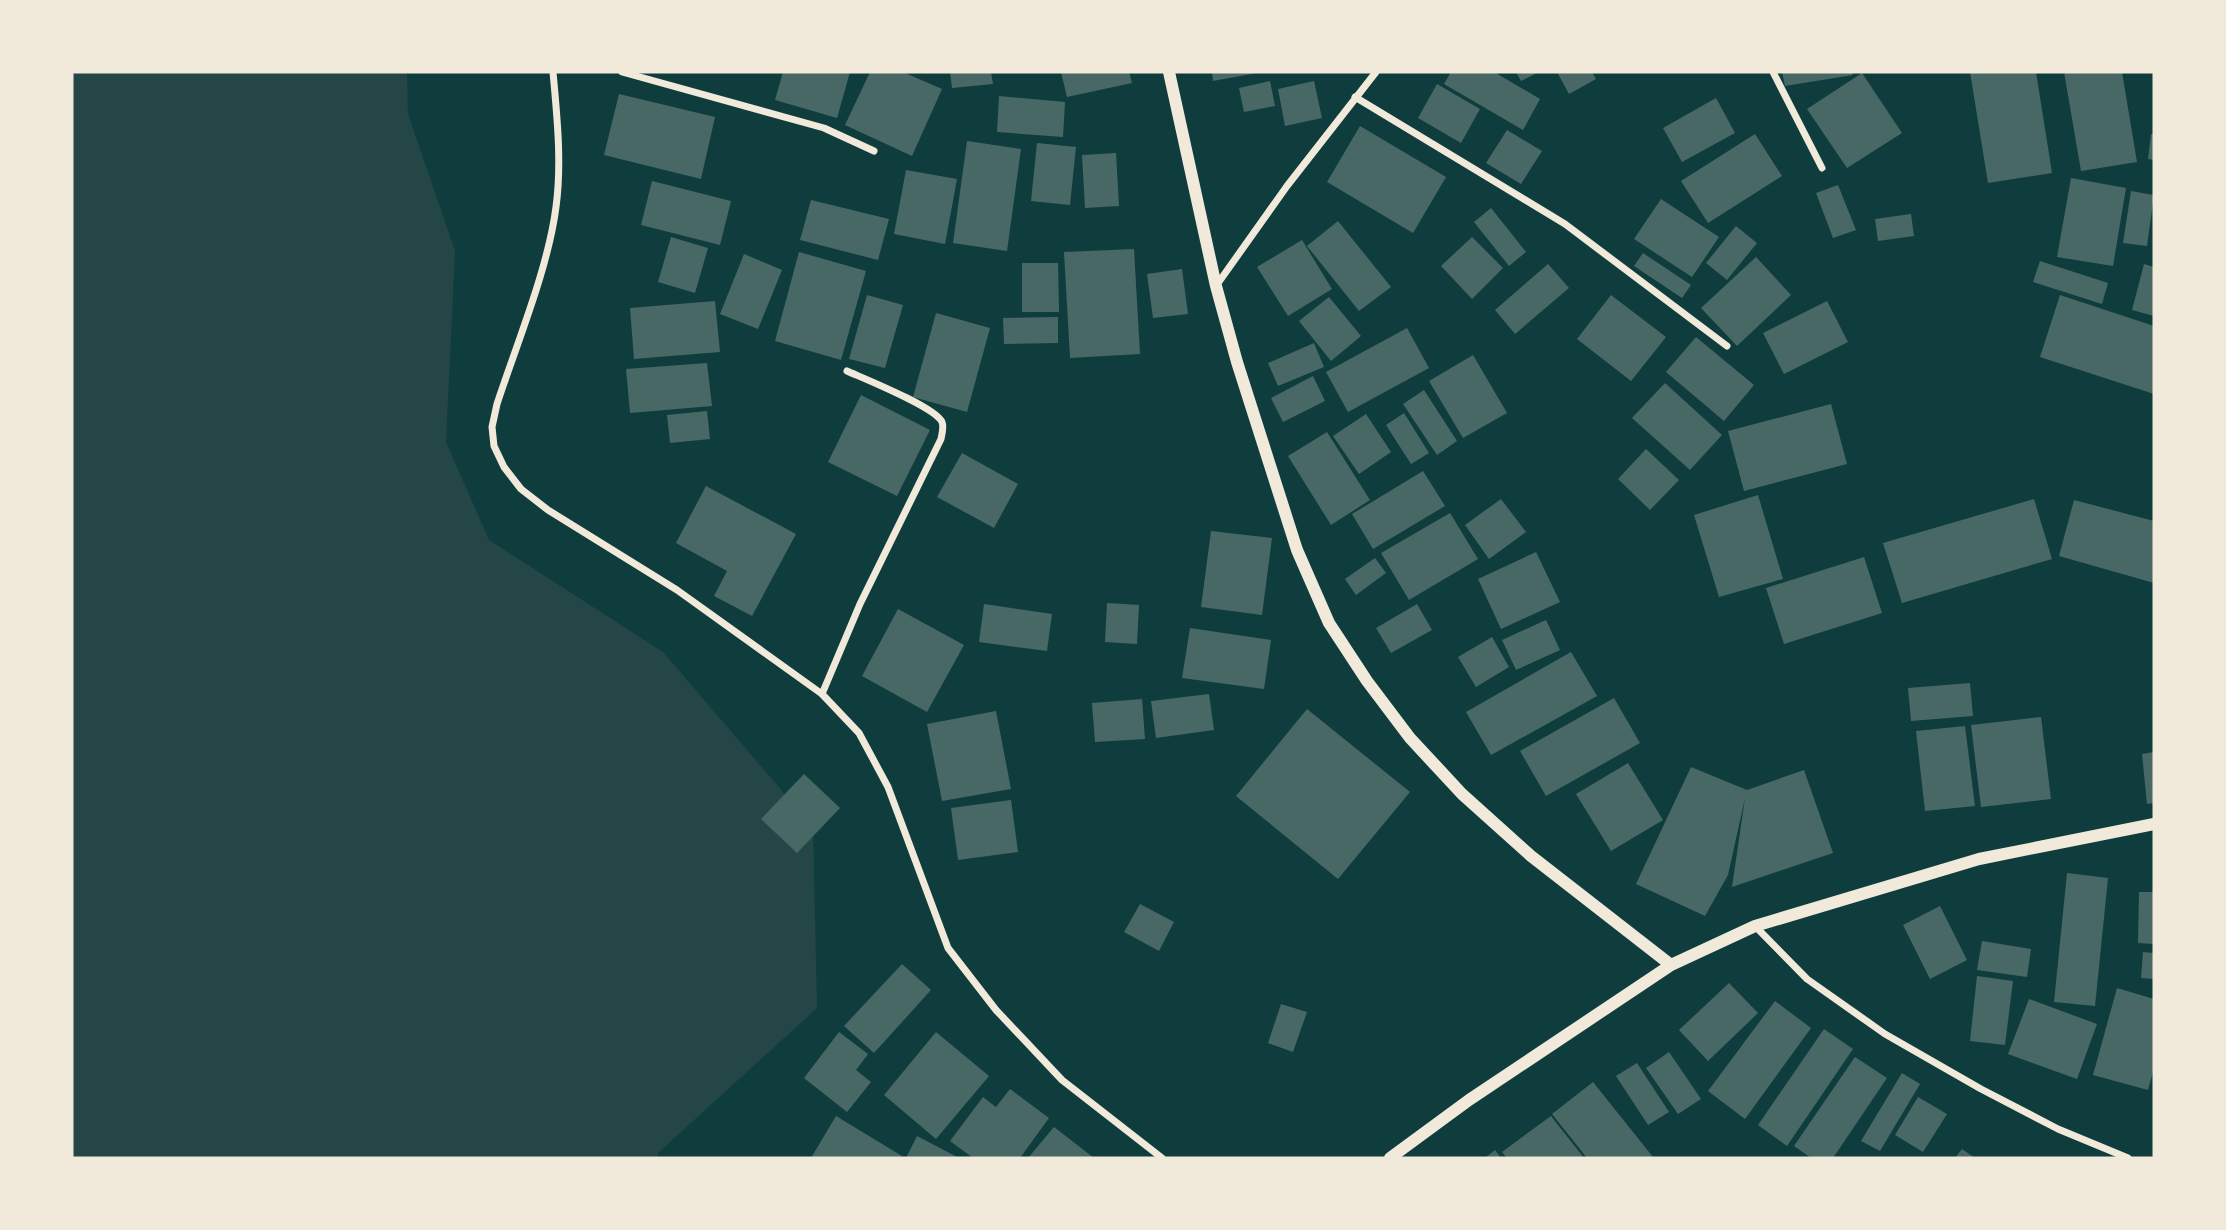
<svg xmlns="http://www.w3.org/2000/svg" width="2226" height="1230" viewBox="0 0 2226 1230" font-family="'Exo 2',sans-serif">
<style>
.green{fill:#244646}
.building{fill:#486865}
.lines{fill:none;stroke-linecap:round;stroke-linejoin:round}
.minor{stroke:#f1e9da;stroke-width:7}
.tertiary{stroke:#f1e9da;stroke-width:12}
</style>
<rect width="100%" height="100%" fill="#0f3d3e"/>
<path class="green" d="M 72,72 L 407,72 L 408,114 L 455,251 L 446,442 L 489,540 L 663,652 L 813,827 L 817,1008 L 658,1153 L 658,1158 L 72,1158 Z"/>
<path class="building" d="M 783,72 L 850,72 L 837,118 L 775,100 Z
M 870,72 L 903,72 L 942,89 L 912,156 L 845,125 Z
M 950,72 L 991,72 L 993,84 L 952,88 Z
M 1061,72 L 1129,72 L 1132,83 L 1067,97 Z
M 1212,72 L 1257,72 L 1257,73 L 1213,81 Z
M 1451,72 L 1494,72 L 1540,99 L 1523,130 L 1444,84 Z
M 1516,72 L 1539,72 L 1521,81 Z
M 1557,72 L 1592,72 L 1596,79 L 1569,94 Z
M 1782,72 L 1852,72 L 1853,75 L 1785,86 Z
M 1970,72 L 2036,72 L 2052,173 L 1988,183 Z
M 2064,72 L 2122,72 L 2137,162 L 2081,171 Z
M 1862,73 L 1902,133 L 1847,168 L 1807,109 Z
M 1270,81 L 1275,106 L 1244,112 L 1239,88 Z
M 1314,81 L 1322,118 L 1285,126 L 1278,89 Z
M 1437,84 L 1480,109 L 1461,143 L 1418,118 Z
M 619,94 L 715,117 L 701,179 L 604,155 Z
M 999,96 L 1065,102 L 1063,137 L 997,132 Z
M 1716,98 L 1735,133 L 1682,162 L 1663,128 Z
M 1360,126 L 1446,177 L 1413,233 L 1327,182 Z
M 1507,130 L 1542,151 L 1521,184 L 1486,163 Z
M 1755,134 L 1782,176 L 1708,223 L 1681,181 Z
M 2151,134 L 2154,134 L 2154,160 L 2148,159 Z
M 967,141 L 1021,149 L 1007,251 L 953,243 Z
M 1037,143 L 1076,147 L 1070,205 L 1031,201 Z
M 1116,153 L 1119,206 L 1085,208 L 1082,155 Z
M 906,170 L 957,179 L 945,244 L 894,234 Z
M 2071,178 L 2126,188 L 2113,266 L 2057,257 Z
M 652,181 L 731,201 L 720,245 L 641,225 Z
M 1838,185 L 1856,230 L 1833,238 L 1816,193 Z
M 2131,191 L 2154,195 L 2147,246 L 2123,243 Z
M 1661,199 L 1719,237 L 1692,277 L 1634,239 Z
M 811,200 L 889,219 L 878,260 L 800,240 Z
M 1491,208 L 1526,252 L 1509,266 L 1474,222 Z
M 1911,214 L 1914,236 L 1878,241 L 1875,219 Z
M 1338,221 L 1391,287 L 1359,311 L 1307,246 Z
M 1736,226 L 1757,243 L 1727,280 L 1706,263 Z
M 671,237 L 708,248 L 695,293 L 658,282 Z
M 1472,237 L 1503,268 L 1472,299 L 1441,266 Z
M 1302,240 L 1332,289 L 1288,316 L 1257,267 Z
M 1134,249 L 1140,354 L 1070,358 L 1064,252 Z
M 799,252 L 866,271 L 841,360 L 775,341 Z
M 1643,253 L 1691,285 L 1682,298 L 1634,266 Z
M 744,254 L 782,270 L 758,329 L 720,314 Z
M 1756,257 L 1791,295 L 1737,346 L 1701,308 Z
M 2040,261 L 2108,283 L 2102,304 L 2033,282 Z
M 1022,263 L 1058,263 L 1059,312 L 1022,312 Z
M 1548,264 L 1569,288 L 1515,334 L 1495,310 Z
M 2144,264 L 2154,267 L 2154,316 L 2132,310 Z
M 1182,269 L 1188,314 L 1153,318 L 1147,274 Z
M 867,295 L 903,305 L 885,368 L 849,359 Z
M 1611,295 L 1666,337 L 1631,381 L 1577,339 Z
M 2060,295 L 2154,326 L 2154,394 L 2040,357 Z
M 1329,297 L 1361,336 L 1331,361 L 1299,321 Z
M 715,301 L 720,352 L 634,359 L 630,308 Z
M 1827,301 L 1848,342 L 1784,374 L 1763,333 Z
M 936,313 L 990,328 L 967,412 L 913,397 Z
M 1058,317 L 1058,343 L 1004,344 L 1003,318 Z
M 1407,328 L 1429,368 L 1348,412 L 1326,372 Z
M 1696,337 L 1754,385 L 1724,421 L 1666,372 Z
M 1314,343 L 1324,367 L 1278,386 L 1268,363 Z
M 1473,355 L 1507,413 L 1463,438 L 1429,381 Z
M 707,363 L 712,406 L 630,413 L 626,369 Z
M 1313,376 L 1325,401 L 1283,422 L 1271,398 Z
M 1665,383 L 1722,435 L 1690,470 L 1632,418 Z
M 1424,390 L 1457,441 L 1437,455 L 1403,404 Z
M 861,395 L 930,430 L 897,496 L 828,462 Z
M 1831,404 L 1847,464 L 1744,491 L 1728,431 Z
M 707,411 L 710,439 L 670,443 L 667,415 Z
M 1404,413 L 1429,453 L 1411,464 L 1386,425 Z
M 1366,414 L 1391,452 L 1359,474 L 1333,436 Z
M 1327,432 L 1370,500 L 1331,525 L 1288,456 Z
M 1646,449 L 1679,480 L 1650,510 L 1618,479 Z
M 962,453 L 1018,484 L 994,528 L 937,497 Z
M 1423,471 L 1445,506 L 1373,549 L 1352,514 Z
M 706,486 L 796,534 L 752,616 L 714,596 L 727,571 L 676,543 Z
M 1758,495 L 1783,579 L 1719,597 L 1694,515 Z
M 1501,499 L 1526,532 L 1489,559 L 1465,525 Z
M 2034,499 L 2052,559 L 1902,603 L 1883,543 Z
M 2074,500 L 2154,521 L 2154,583 L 2059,556 Z
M 1450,513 L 1478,559 L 1409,600 L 1381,553 Z
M 1211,531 L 1272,538 L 1262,615 L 1201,607 Z
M 1536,552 L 1560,602 L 1501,629 L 1478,579 Z
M 1864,557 L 1882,613 L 1784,644 L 1766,588 Z
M 1375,558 L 1386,573 L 1356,595 L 1345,579 Z
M 1107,603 L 1139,605 L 1137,644 L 1105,642 Z
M 984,604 L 1052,614 L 1047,651 L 979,642 Z
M 1417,604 L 1432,630 L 1391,653 L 1376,628 Z
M 898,609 L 964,645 L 927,712 L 862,676 Z
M 1546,620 L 1560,650 L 1516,670 L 1502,640 Z
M 1190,628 L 1271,640 L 1264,689 L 1182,678 Z
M 1492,637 L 1509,667 L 1476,687 L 1458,657 Z
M 1571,652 L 1597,696 L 1491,755 L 1466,712 Z
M 1970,683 L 1973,716 L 1911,721 L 1908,688 Z
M 1209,694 L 1214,730 L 1156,738 L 1151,701 Z
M 1614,698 L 1640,743 L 1546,796 L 1520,751 Z
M 1142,699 L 1145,739 L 1095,742 L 1092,703 Z
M 1307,709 L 1410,792 L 1338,879 L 1236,796 Z
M 996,711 L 1011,789 L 942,801 L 927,724 Z
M 2041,717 L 2051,799 L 1981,807 L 1971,725 Z
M 1965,726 L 1975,806 L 1925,811 L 1916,731 Z
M 2154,752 L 2154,803 L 2147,804 L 2142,754 Z
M 1628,763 L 1663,820 L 1611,851 L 1576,794 Z
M 1691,767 L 1747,790 L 1804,770 L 1833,853 L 1732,887 L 1745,798 L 1728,875 L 1705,916 L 1636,884 Z
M 804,774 L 840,808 L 797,853 L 761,819 Z
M 1011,800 L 1018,852 L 958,860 L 951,808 Z
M 2067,873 L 2108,878 L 2095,1006 L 2054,1002 Z
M 2139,892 L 2154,892 L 2154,944 L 2138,943 Z
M 1140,904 L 1174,922 L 1159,951 L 1124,932 Z
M 1940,906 L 1967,960 L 1930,979 L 1903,925 Z
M 1982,941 L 2031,949 L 2027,977 L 1977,970 Z
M 2143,952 L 2154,953 L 2154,979 L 2141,978 Z
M 902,964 L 931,990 L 874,1053 L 844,1026 Z
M 1977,976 L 2013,981 L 2005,1045 L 1970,1041 Z
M 1729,983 L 1758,1013 L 1708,1061 L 1679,1030 Z
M 2117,988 L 2154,999 L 2154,1068 L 2148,1090 L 2093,1075 Z
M 2029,999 L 2097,1024 L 2077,1079 L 2008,1054 Z
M 1775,1001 L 1811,1028 L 1745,1119 L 1708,1091 Z
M 1281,1004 L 1307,1012 L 1293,1052 L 1268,1043 Z
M 1824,1029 L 1853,1049 L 1787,1146 L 1758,1125 Z
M 839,1032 L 868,1054 L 856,1070 L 871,1082 L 847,1112 L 804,1078 Z
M 936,1032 L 989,1076 L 936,1139 L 884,1095 Z
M 1669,1052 L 1701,1099 L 1678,1114 L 1646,1068 Z
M 1855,1057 L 1887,1078 L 1833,1158 L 1811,1158 L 1794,1146 Z
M 1637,1063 L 1669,1112 L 1648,1125 L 1616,1076 Z
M 1902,1073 L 1920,1084 L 1880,1151 L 1861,1141 Z
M 1593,1082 L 1653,1157 L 1652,1158 L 1587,1158 L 1552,1114 Z
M 1010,1089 L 1049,1118 L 1020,1158 L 973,1158 L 950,1141 L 983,1097 L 996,1107 Z
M 1918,1097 L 1947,1114 L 1923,1152 L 1895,1135 Z
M 836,1116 L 902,1156 L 900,1158 L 811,1158 Z
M 1551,1116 L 1584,1158 L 1507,1158 L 1502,1152 Z
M 1054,1127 L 1094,1158 L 1028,1158 Z
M 917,1136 L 959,1158 L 906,1158 Z
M 1962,1149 L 1975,1158 L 1955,1158 Z
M 1495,1150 L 1501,1158 L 1485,1158 Z"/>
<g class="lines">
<path class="minor" d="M 553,72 C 557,116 562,163 556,207 C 548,269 517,343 497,404 L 492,427 L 494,446 L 504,467 L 521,489 L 548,510 L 677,590 L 822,694 L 859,733 L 888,787 L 948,948 L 996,1010 L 1062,1080 L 1162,1158
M 622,72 L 824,128 L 874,151
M 1773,72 L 1822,168
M 1355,97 L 1565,224 L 1727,346
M 1216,286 L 1287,186 L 1376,72
M 822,694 L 860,604 L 941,439 C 942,434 944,427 942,422 C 935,407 865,379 847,371
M 1755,926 L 1807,979 L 1885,1034 L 1981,1089 L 2058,1129 L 2128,1158"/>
<path class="tertiary" d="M 1169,72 L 1216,286 L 1237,362 L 1297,550 L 1329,623 L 1367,681 L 1410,738 L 1462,794 L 1531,856 L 1671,965
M 1390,1158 L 1469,1100 L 1671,965 L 1755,926 L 1979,859 L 2154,824"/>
</g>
<rect width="2226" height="1230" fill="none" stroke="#f1e9da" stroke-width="147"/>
</svg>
